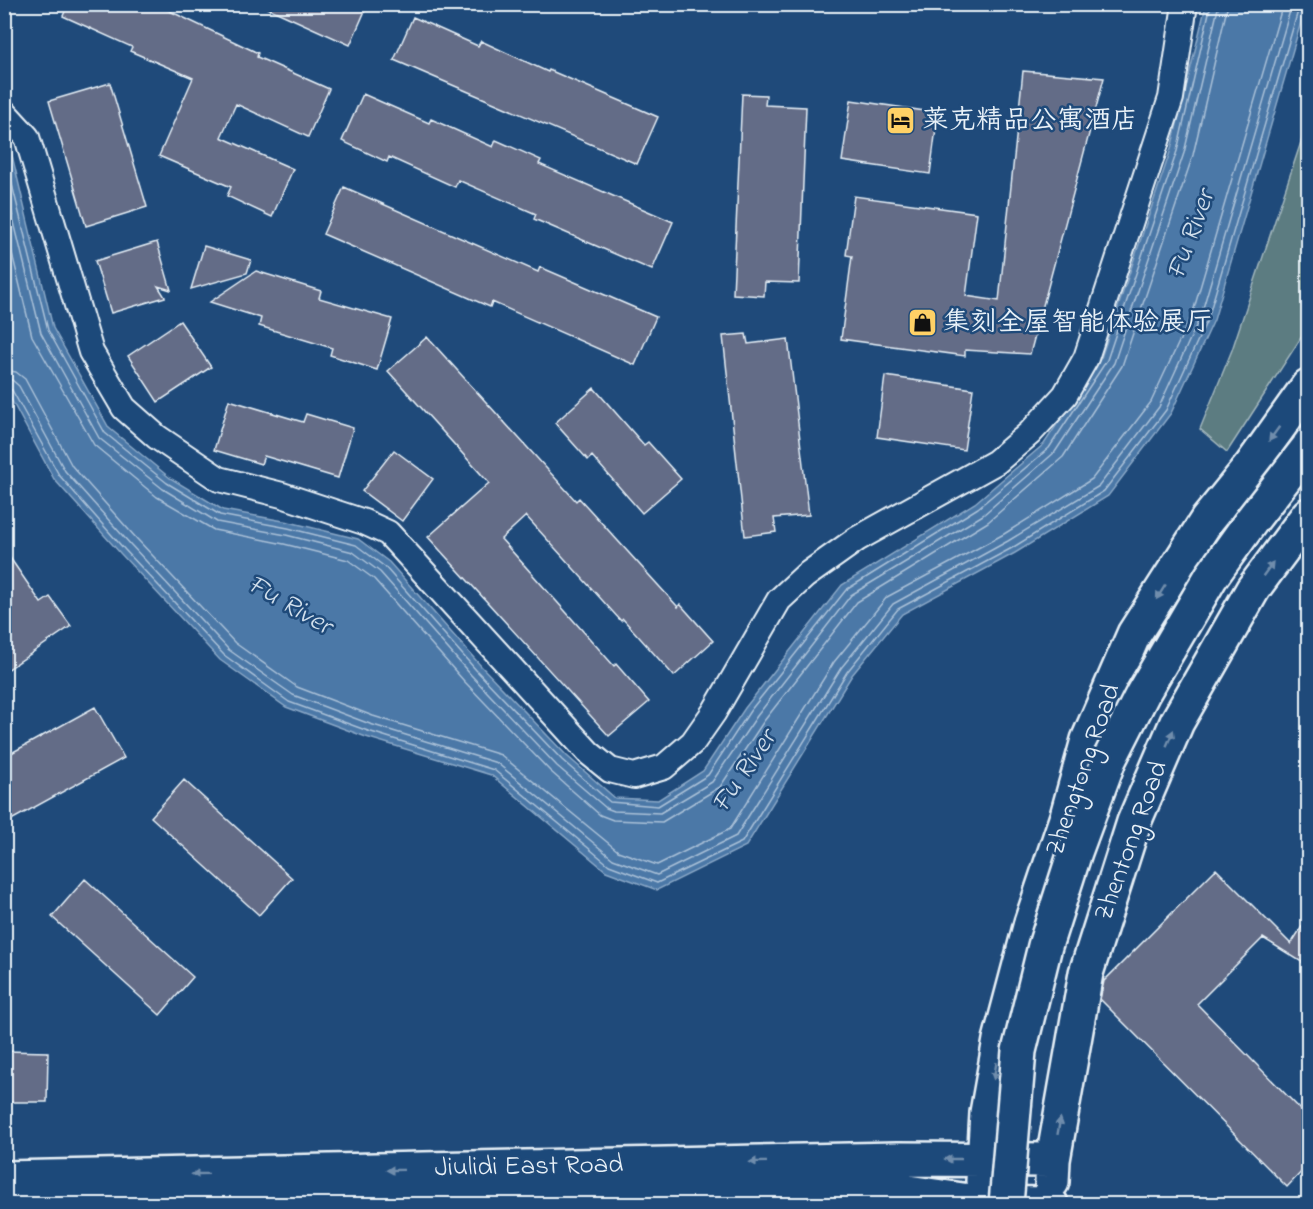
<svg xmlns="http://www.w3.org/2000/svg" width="1313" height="1209" viewBox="0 0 1313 1209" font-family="'Indie Flower','LXGW WenKai TC',sans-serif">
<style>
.green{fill:#5b7c81;stroke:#a2b6bc;stroke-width:1.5}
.water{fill:#4c78a7;stroke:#8aa8c7;stroke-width:1.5}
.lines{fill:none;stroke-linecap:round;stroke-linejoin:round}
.shore{stroke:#aac1d8;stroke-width:1.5}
.building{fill:#646c87;stroke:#e8f1f8;stroke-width:1.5}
.minor-casing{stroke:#e8f1f8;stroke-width:28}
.secondary-casing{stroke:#e8f1f8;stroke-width:38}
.minor{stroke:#1f4a7a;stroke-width:24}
.secondary{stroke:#1f4a7a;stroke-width:33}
.trunk-bridge-casing{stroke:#e8f1f8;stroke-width:38;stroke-linecap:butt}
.trunk-bridge{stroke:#1f4a7a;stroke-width:33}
.oneway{fill:#6f8dac}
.labels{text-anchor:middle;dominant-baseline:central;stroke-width:5;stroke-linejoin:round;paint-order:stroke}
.poi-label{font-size:27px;fill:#e8f1f8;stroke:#1f4a7a;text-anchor:start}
.street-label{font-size:27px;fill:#e8f1f8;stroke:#1f4a7a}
.water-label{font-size:28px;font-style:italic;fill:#d1dfec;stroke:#1f4a7a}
</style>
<rect width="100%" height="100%" fill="#1f4a7a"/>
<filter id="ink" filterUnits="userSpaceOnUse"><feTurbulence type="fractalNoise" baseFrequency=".0167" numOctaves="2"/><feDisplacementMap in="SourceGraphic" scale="12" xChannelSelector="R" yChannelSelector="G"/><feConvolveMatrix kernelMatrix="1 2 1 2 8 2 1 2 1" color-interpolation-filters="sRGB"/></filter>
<g filter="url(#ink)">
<path class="green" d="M 1308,121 L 1308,327 L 1227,452 L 1200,429 L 1232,350 Z"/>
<path class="water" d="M 1206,5 L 1306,5 L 1214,320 L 1171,413 L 1108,496 L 1015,553 L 902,614 L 852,675 L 746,846 L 657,890 L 606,871 L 491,775 L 366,737 L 286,707 L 220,660 L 121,554 L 54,479 L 5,388 L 4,143 L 11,151 L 53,328 L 109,428 L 170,478 L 223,510 L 289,522 L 358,539 L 389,562 L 481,666 L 567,756 L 615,798 L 658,800 L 703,771 L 745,708 L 842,585 L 975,503 L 1044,444 L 1101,358 L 1171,149 Z"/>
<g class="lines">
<path class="shore" d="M 4,152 L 48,330 L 105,433 L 167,483 L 220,515 L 288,528 L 356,545 L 385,567 L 476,670 L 562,760 L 610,802 L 658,806 L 708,775 L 750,711 L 846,590 L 978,508 L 1049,448 L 1107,360 L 1177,151 L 1211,4
M 4,181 L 41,333 L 99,438 L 163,489 L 217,522 L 286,535 L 353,552 L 380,572 L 471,675 L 557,766 L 606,808 L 614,811 L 660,813 L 712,782 L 757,716 L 851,595 L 983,515 L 1055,452 L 1114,363 L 1184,153 L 1219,4
M 4,220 L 32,336 L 94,445 L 157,497 L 214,530 L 284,544 L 348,560 L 374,579 L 464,681 L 550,771 L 600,815 L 613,820 L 662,822 L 720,787 L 764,721 L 857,602 L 988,522 L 1063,457 L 1122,366 L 1193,155 L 1228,4
M 4,370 L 16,372 L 25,379 L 72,466 L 137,539 L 235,643 L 297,687 L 373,716 L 501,755 L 618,851 L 657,865 L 730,829 L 834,662 L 887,597 L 1004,534 L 1092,479 L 1151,402 L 1193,312 L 1283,4
M 4,379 L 12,380 L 19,386 L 65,471 L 131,545 L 229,650 L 293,695 L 370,724 L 497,763 L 613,859 L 657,875 L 736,836 L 841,668 L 893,604 L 1008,541 L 1099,486 L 1159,407 L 1201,315 L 1292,4
M 4,387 L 12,390 L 59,475 L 125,550 L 224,655 L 289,702 L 368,731 L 494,770 L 609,865 L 657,883 L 742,842 L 847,672 L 898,609 L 1012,548 L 1104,491 L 1166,410 L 1208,318 L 1300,4"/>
</g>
<path class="building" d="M 68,4 L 155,4 L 258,53 L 257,57 L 329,89 L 308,137 L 236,104 L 221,137 L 293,169 L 272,217 L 227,196 L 231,187 L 159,156 L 193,78 L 130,51 L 132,47 L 63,16 Z
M 259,4 L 368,4 L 350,45 Z
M 413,17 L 478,46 L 481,41 L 548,72 L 549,70 L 658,117 L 637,164 L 394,60 Z
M 1023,71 L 1104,78 L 1030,354 L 965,350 L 965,356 L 841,339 L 852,256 L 846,255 L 854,196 L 977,213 L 966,296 L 999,301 Z
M 110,83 L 147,207 L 86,226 L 49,101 Z
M 363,94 L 429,123 L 431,119 L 493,147 L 496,140 L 541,160 L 539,164 L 673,222 L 652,270 L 534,219 L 536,214 L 458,180 L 455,187 L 389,157 L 387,162 L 342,141 Z
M 742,94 L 766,95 L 765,105 L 806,107 L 799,283 L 765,282 L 764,296 L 733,294 Z
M 851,100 L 938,113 L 930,174 L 842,161 Z
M 344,187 L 538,272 L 540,267 L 656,317 L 635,365 L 492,302 L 490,307 L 323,234 Z
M 157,242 L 171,290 L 158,286 L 165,297 L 111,313 L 95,261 Z
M 204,246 L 251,260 L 247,273 L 191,289 Z
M 256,271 L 321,291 L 319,298 L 392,319 L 377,370 L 330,355 L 332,348 L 259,326 L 261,318 L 210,302 Z
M 180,321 L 211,367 L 158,402 L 128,356 Z
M 746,334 L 748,344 L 788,339 L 809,515 L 774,518 L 776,532 L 745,536 L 723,336 Z
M 427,337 L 576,501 L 579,498 L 678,607 L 680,604 L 713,641 L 674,676 L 623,619 L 621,621 L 526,516 L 501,539 L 614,666 L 616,664 L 649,702 L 609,736 L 428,537 L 489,483 L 388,371 Z
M 885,376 L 973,389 L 964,450 L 877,437 Z
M 594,388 L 644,445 L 648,442 L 681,479 L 642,513 L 592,456 L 588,460 L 555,423 Z
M 229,400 L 303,422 L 306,414 L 353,428 L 338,478 L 264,456 L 261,464 L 214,450 Z
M 394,450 L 433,479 L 402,521 L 362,491 Z
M 4,549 L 41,603 L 50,597 L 71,626 L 4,672 Z
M 95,707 L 124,758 L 4,824 L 4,757 Z
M 184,780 L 292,878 L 259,915 L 151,817 Z
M 1216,869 L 1291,944 L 1308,917 L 1308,966 L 1263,938 L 1197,1004 L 1308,1117 L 1308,1165 L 1287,1187 L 1100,999 L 1104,981 Z
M 85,879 L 193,977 L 160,1015 L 52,917 Z
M 4,1051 L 48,1052 L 47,1102 L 4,1102 Z"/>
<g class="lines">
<defs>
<path id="minor" d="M 4,112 L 27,137 L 91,352 L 124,408 L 157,437 L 219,479 L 282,495 L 364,522 L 388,533 L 589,753 L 610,770 L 634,776 L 664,767 L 693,742 L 714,712 L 779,600 L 805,576 L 857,539 L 996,462 L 1030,433 L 1065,395 L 1086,358 L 1171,98 L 1185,4"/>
<path id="secondary" d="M 4,1178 L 897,1159 L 1053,1160
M 983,1181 L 987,1113 L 1000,1040 L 1031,923 L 1067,816 L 1088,740 L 1134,634 L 1207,520 L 1251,466 L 1308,386
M 1052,1182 L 1053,1160 L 1086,973 L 1134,822 L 1177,722 L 1253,589 L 1308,515
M 5,1204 L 867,1186 L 983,1203 L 1051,1204"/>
</defs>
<use href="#minor" class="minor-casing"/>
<use href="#secondary" class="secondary-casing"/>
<use href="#minor" class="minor"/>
<use href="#secondary" class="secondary"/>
<defs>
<path id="trunk-bridge" d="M 1006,1204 L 1019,1051 L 1045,946 L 1075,852 L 1109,760 L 1143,693 L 1211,577 L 1252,520 L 1308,448"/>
</defs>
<use href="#trunk-bridge" class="trunk-bridge-casing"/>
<use href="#trunk-bridge" class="trunk-bridge"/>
</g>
<defs><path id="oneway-solid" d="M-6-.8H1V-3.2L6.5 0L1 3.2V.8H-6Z" transform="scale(1.5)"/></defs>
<g class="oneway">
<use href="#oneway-solid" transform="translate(1274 434) rotate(126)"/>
<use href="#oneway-solid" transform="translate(1268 569) rotate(-54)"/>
<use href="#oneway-solid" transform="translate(1161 592) rotate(122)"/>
<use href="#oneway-solid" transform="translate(1170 738) rotate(-67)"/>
<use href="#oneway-solid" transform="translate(995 1071) rotate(100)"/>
<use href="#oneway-solid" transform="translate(1059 1126) rotate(-80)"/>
<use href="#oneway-solid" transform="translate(953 1159) rotate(180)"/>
<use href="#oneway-solid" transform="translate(758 1162) rotate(179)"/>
<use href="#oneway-solid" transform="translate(395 1170) rotate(179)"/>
<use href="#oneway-solid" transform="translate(200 1174) rotate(179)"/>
</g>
</g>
<defs>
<symbol id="hotel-square" viewBox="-11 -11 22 22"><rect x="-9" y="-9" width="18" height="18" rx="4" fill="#ffd166" stroke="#1f4a7a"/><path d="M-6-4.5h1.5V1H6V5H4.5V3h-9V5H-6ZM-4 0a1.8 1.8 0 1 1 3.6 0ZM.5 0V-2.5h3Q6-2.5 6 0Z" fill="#111"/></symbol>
<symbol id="shop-square" viewBox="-11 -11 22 22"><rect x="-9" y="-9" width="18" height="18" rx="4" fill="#ffd166" stroke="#1f4a7a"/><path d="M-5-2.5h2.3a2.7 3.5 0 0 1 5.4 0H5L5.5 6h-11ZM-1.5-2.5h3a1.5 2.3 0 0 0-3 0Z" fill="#111"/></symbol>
</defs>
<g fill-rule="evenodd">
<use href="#hotel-square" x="884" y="104" width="33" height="33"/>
<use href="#shop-square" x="906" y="306" width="33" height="33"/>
</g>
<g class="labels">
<g class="poi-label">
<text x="922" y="121">莱克精品公寓酒店</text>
<text x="943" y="323">集刻全屋智能体验展厅</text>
</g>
<g class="street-label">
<text transform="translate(1084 770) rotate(-71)">Zhengtong Road</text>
<text transform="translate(1132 841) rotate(-70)">Zhentong Road</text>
<text transform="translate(529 1167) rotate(-1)">Jiulidi East Road</text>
</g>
<g class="water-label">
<text transform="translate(1192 235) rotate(-70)">Fu River</text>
<text transform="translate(289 606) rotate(30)">Fu River</text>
<text transform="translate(745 772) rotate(-56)">Fu River</text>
</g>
</g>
<rect width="1313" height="1209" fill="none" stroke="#1f4a7a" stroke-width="24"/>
<rect x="12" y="12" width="1289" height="1185" fill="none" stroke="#e8f1f8" stroke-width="2" filter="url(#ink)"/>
</svg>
